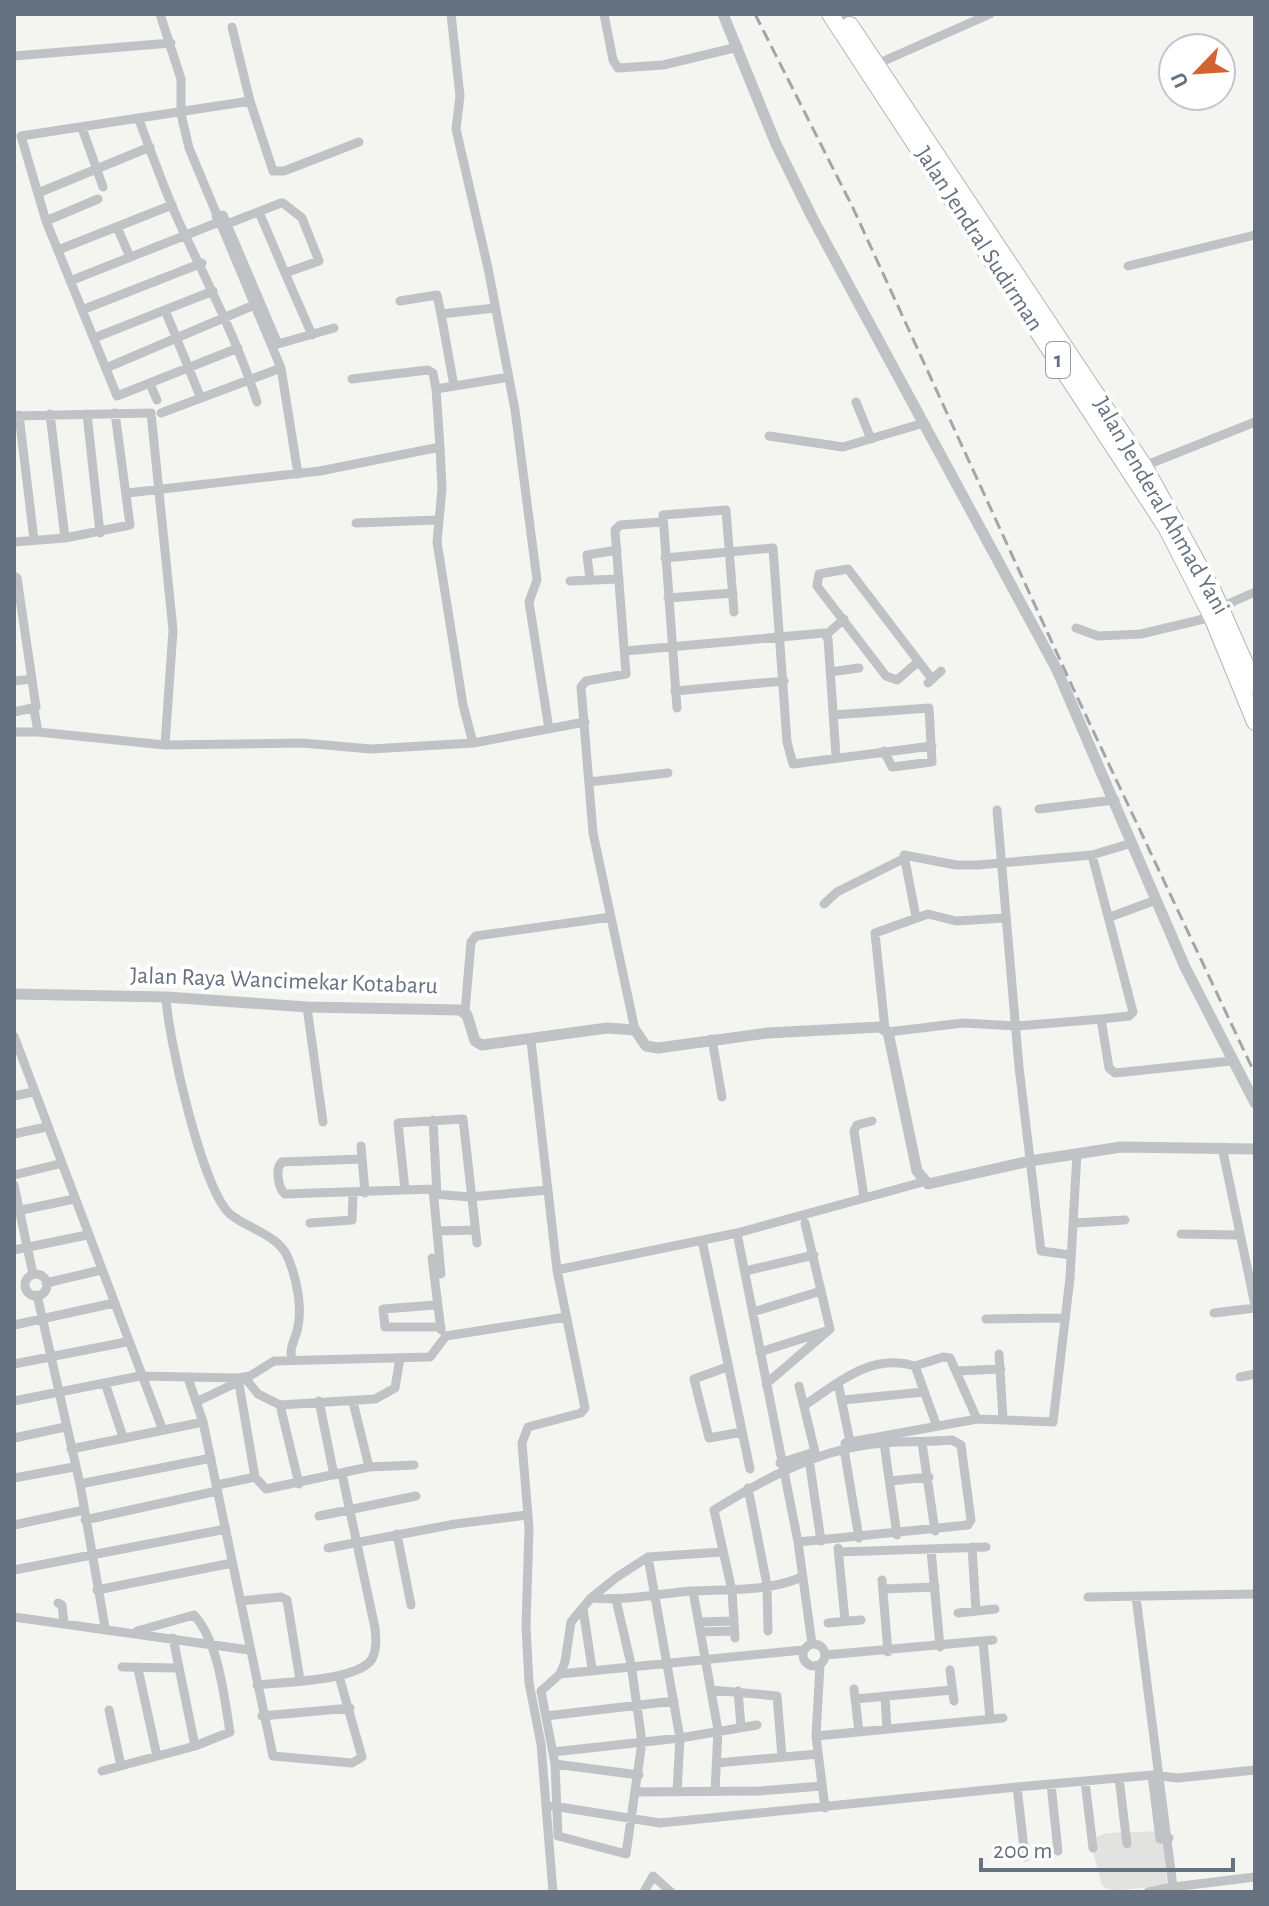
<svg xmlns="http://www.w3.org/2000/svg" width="1269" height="1906" viewBox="0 0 1269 1906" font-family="'Alegreya Sans',sans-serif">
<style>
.built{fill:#e2e3e1}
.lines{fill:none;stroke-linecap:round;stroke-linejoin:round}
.trunk-casing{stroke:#b3b6b9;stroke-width:18}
.minor{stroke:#c0c3c6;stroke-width:9}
.tertiary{stroke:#c0c3c6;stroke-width:11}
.trunk{stroke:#fff;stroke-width:16}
.rail{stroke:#a2a6ab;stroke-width:3;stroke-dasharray:12 6;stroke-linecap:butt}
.labels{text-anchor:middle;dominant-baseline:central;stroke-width:8;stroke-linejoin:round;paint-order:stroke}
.shield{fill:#fff;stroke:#949ca5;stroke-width:2}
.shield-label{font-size:22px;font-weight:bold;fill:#66727f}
.street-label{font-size:24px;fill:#66727f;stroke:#fff}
</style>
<rect width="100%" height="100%" fill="#f4f4f1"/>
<path class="built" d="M 1163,1831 L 1167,1885 L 1114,1891 L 1102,1886 L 1090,1839 L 1107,1833 Z"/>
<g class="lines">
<defs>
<path id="trunk" d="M 830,14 L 1166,527 L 1212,617 L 1255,722
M 850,25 L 1144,466 L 1213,591 L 1255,686"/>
</defs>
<use href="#trunk" class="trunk-casing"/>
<path class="minor" d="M 160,14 L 181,79 L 181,114 L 189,148 L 281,368 L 298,474
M 451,14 L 460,96 L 456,129 L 488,268 L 515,410 L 537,580 L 529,602 L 549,729
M 604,14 L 613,60 L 618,68 L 663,65 L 738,47
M 843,15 L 846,14
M 232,27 L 250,101 L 273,171 L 284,171 L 359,142
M 14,56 L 171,43
M 877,64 L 990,14
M 139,120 C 152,154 164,189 179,222 C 207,282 237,339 257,402
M 82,128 L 103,187
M 38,193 L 150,147
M 216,216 L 223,215 L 278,344 L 334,328
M 46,221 L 98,199
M 227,224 L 281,203 L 283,203 L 302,218 L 319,261 L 285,273 L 259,212
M 117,227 L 130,257
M 58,250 L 172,205
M 1128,266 L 1255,235
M 285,273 L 312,335
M 70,281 L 219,222
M 400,301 L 437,295 L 441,314 L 495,308
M 82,310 L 202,263
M 165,310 L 200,396
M 441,314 L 454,386
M 94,338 L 213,291
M 238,348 L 117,396 L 46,221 L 21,136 L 250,101
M 106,368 L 254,305
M 352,379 L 428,370 L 433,373 L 436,389
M 150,384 L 157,400
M 856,402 L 871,439
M 161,413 L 281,368
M 50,414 L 65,538
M 87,414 L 100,533
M 19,415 L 34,540
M 14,416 L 151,413 L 173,630 L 165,745
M 769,436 L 843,447 L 917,425
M 440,447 L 436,389 L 509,377
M 1144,466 L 1255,422
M 128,493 L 320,471 L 440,447 L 442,489 L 437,542 L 463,705 L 473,743 L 585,722
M 356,523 L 438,520
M 14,542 L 65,538 L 130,525 L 115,413
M 665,558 L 773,548 L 787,742 L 793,764 L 932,746
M 14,576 L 17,578 L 36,707 L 14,712
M 590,580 L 587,555 L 617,550
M 570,581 L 619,579
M 668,598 L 733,593
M 1221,607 L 1255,592
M 1076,628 L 1098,636 L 1141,634 L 1212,617
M 826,635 L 844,619
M 625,651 L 824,633 L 828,639 L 836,756
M 918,662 L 897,680 L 886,676 L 817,586 L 819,574 L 848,569 L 932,679
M 830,672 L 859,668
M 14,681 L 32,679
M 928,683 L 941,671
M 675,691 L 784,681
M 677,708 L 663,515 L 726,510 L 734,612
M 34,709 L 38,732 L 165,745 L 302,743 L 371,749 L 473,743
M 833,715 L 929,708 L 932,762 L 892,767 L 884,751
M 14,732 L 38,732
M 589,782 L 668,773
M 1039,809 L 1115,800
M 997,810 L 1019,1067 L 1041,1251 L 1071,1255
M 1092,855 L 1133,1012 L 1129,1016 L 1101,1019
M 824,904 L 837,892 L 903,859
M 916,917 L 904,855 L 956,865 L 977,865 L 1092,855 L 1132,843
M 1110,917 L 1156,900
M 166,997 C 168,1038 202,1189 230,1214 C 248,1229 279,1235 288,1258 C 297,1279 303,1309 297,1331 C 294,1342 289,1348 292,1360
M 307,1007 L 323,1122
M 465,1012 L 471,942 L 476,936 L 611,917
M 885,1029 L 875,933 L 928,914 L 956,921 L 1005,918
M 635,1030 L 593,833 L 581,687 L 586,681 L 626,674 L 615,530 L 620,525 L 662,522
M 888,1032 L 963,1023 L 1017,1026 L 1101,1019 L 1109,1068 L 1115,1073 L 1231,1061
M 14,1036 L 162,1428
M 712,1039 L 722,1097
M 531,1041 L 557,1270
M 14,1096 L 33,1092
M 433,1120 L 437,1194
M 14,1134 L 46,1127
M 361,1146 L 365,1193
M 1222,1147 L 1255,1305
M 362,1159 L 282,1162 C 275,1168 278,1188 285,1194 L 433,1189 L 441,1274
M 14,1175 L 59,1164
M 14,1185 L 33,1274
M 405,1190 L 398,1123 L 463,1119 L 477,1243
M 433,1194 L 470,1197 L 548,1190
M 864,1197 L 854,1131 L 857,1125 L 872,1121
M 17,1211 L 74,1199
M 310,1223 L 352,1220 L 353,1194
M 1075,1223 L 1125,1220
M 438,1231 L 475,1230
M 737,1233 L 798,1542 L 812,1644
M 1181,1234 L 1238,1235
M 702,1240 L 750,1469
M 14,1250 L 87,1235
M 432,1258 L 441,1330
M 745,1271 L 814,1255
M25 1285a11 11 0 1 1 22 0a11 11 0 1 1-22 0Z
M 46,1283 L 101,1270
M 37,1295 L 80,1484 L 105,1627
M 436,1305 L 383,1309 L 385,1327 L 441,1327
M 753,1312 L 821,1291
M 1214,1313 L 1255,1308
M 986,1319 L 1064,1318
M 14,1325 L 114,1303
M 760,1352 L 826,1331
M 999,1354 L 1003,1419
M 14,1364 L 126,1342
M 727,1367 L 694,1379 L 709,1438 L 742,1432
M 957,1371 L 1001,1369
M 1240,1377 L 1255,1374
M 188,1378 L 203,1422 L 273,1756 L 352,1763 L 362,1757 L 339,1676
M 238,1378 L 250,1376 L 274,1361 L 430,1357 L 446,1336 L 566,1317
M 245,1378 L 258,1394 L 280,1405 L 375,1399 L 395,1388 L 400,1358
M 105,1383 L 123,1437
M 838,1383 L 850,1442
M 766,1384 L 830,1329 L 805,1223
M 799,1386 L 815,1452
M 843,1400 L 924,1392
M 14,1401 L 140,1376 L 238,1378 L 255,1477 L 266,1489 L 369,1467 L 414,1465
M 319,1401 L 334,1475
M 196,1402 L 238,1382
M 353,1402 L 369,1467
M 280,1405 L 299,1484
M 805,1405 C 839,1382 871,1353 915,1366 L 936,1424
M 977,1419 L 1053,1422 L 1070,1278 L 1077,1153
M 14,1438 L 65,1427
M 845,1443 L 977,1419 L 950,1358 L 943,1357 L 915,1366
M 884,1443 L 897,1535
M 922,1443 L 935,1531
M 71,1449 L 203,1422
M 844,1449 L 859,1538
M 809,1459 L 821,1541
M 780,1463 L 811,1453
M 14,1478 L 74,1467
M 890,1481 L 929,1477
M 80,1484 L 211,1458
M 217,1485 L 255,1477
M 748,1488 L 767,1585 L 768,1631
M 319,1516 L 416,1496
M 85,1520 L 217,1491
M 14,1525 L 84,1510
M 397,1534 L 411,1605
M 972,1547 L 976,1611
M 328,1548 L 455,1524 L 527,1515
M 838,1548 L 845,1620
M 931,1550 L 940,1647
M 839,1552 L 986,1547
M 648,1557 L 680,1738 L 677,1792
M 14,1570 L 226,1529
M 882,1580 L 888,1652
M 883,1589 L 935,1587
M 97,1590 L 232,1563
M 693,1591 L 718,1730 L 715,1791
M 1088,1597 L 1255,1594
M 1136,1597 L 1173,1887 L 1255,1877
M 591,1598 C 625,1601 657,1594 691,1591 C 728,1589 767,1592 802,1577
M 616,1600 L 631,1664 L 642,1742 L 626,1854 L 558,1836 L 555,1764 L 541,1691 L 560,1674 L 565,1662 L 571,1622 L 591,1598 L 617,1577 L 648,1557 L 722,1552
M 240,1601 L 281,1597 L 287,1600 L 300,1680
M 58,1603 L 62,1605 L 64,1622
M 583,1609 L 592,1668
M 958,1613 L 995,1609
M 14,1617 L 249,1650
M 699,1622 L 734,1621
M 828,1623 L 861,1620
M 137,1631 L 194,1615 C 219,1643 224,1696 230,1732 L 195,1746
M 700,1632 L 734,1631
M 735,1638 L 732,1591 L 714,1510 C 766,1478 822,1447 884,1443 C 907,1441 929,1442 952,1440 L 961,1445 L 971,1520 L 968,1525 L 798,1542
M 983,1641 L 990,1719
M803 1655a11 11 0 1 1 22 0a11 11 0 1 1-22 0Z
M 825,1655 L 993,1640
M 820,1665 L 816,1736 L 825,1808
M 122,1667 L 177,1668
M 138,1669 L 157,1756
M 950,1670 L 954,1701
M 560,1674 L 803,1650
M 257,1685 C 282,1682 358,1681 372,1659 C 377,1649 376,1639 375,1628 L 342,1474
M 854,1689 L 859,1732
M 711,1690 L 777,1696 L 782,1757
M 738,1691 L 741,1726
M 885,1696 L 887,1729
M 855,1699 L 952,1690
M 109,1710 L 121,1766
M 262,1716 L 350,1708
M 546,1716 L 674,1701
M 816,1736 L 1003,1718
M 553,1752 L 680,1738 L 757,1725
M 717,1763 L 818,1754
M 555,1764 L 639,1775
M 102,1771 L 195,1746 L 173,1638
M 1152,1775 L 1160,1839 L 1169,1838
M 1119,1778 L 1127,1844
M 1085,1781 L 1093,1848
M 1051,1784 L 1058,1851
M 1017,1787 L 1025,1857
M 636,1792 L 760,1791 L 822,1786
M 553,1806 L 660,1823 L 1017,1787 L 1152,1775 L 1178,1778 L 1255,1770
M 553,1892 L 541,1744 L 529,1683 L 526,1626 L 529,1528 L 522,1443 L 528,1427 L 581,1413 L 585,1408 L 557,1270 L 737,1233 L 923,1182
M 644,1892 L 653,1876 L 671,1892
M 1148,1892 L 1173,1887 L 1173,1892"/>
<path class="tertiary" d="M 723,14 L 776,144 L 813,219 L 1057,670 L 1185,967 L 1255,1103
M 14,994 L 166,997 L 307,1007 L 460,1010 L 467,1015 L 475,1041 L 482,1045 L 607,1028 L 635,1030 L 646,1046 L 658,1048 L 768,1033 L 880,1027 L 888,1032 L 917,1171 L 928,1184 L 1030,1161 L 1121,1147 L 1255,1149"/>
<use href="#trunk" class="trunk"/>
<path class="rail" d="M 755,14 L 853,208 L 1072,686 L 1255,1074"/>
</g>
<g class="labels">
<rect class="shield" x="1046" y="342" width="24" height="36" rx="6"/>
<g class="shield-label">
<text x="1058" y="360">1</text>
</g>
<g class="street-label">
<text transform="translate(979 239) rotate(57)">Jalan Jendral Sudirman</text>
<text transform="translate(1161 506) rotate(60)">Jalan Jenderal Ahmad Yani</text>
<text transform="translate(284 981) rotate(2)">Jalan Raya Wancimekar Kotabaru</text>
</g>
</g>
<rect width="1269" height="1906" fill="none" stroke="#66727f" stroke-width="32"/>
<g transform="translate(1197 72) rotate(245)"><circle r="38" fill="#ffffff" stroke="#c2c7cc" stroke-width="2"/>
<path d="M0-6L14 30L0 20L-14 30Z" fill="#d36332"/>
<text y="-12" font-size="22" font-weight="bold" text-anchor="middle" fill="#66727f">U</text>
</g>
<path d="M981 1858v12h252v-12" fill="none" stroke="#66727f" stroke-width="4"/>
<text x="993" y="1858" font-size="24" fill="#66727f" stroke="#ffffff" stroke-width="6" paint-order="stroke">200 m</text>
</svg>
